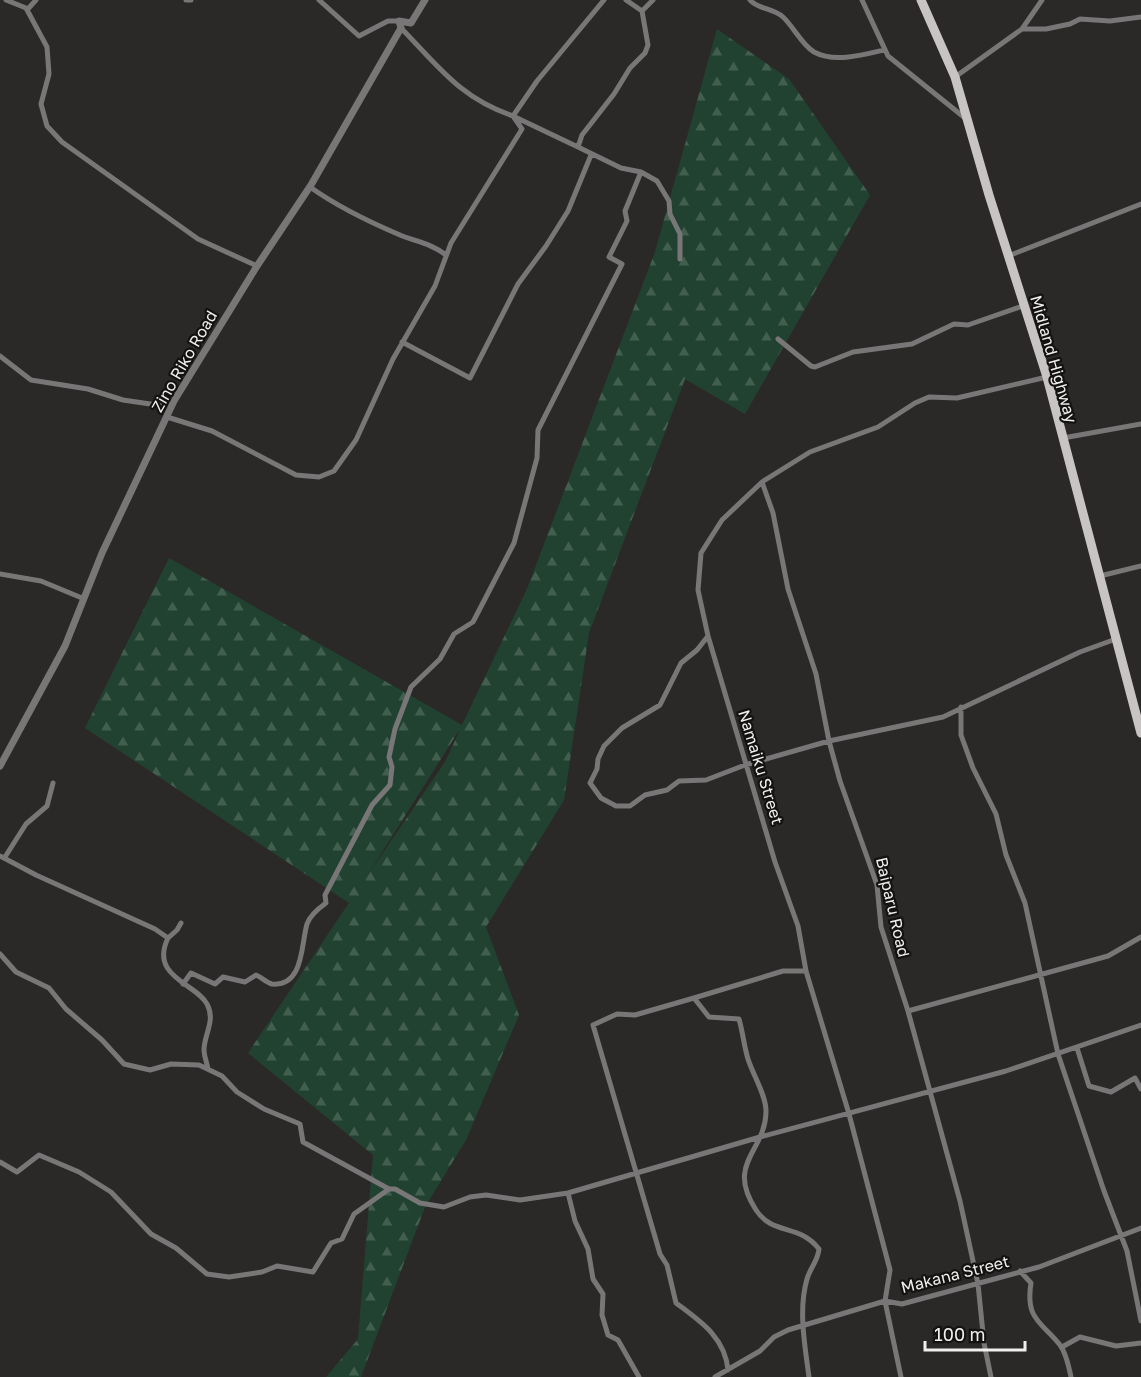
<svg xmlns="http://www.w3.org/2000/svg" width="1141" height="1377" viewBox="0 0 1141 1377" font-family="'Golos Text',sans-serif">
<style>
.forest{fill:url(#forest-firs);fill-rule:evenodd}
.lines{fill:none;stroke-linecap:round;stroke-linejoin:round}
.minor{stroke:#787677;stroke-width:5}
.tertiary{stroke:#787677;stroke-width:7}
.primary{stroke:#c8c4c4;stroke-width:9}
.labels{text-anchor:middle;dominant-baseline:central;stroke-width:4.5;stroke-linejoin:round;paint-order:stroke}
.street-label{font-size:16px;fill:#f0efed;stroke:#131211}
</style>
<defs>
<pattern id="forest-firs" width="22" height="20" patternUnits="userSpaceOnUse" patternTransform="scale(1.5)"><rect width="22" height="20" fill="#214231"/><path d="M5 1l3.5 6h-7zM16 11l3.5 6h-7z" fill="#425e4f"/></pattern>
</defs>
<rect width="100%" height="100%" fill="#2b2927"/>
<path class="forest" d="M 717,29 L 789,79 L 870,195 L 745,414 L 685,379 L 589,633 L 564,800 L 486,927 L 519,1015 L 466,1140 L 425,1207 L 361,1377 L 326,1377 L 358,1339 L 373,1155 L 248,1053 L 349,903 L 85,728 L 169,558 L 462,725 L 527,589 L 655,252 ZM 459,732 L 445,762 L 367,876 L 458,732 Z"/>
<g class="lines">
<path class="minor" d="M 6,0 L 26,8 L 47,47 L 49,74 L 41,104 L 47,126 L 62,142 L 198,239 L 257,266
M 186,0 L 191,0
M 319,0 L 359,36 L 388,21 L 399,21
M 626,0 L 642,11
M 653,0 L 642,11 L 648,45 L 645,53 L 630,68 L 614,94 L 582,135 L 578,147 L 621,168 L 641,172 L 657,181 L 669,201 L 670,214 L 680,234 L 680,259
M 750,0 C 757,9 773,8 783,17 C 793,26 802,45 814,52 C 834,63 863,55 884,50
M 862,0 L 888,56 L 965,118
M 27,10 L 36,0
M 401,28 C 439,67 460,98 513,116 L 537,81 L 604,0
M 1022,29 L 1046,29 L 1070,24 L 1080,19 L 1110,21 L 1141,17
M 955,77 L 1022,29 L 1042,0
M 515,117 L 578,147
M 310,187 C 338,207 367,221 400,235 C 417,242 430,243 446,255
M 1008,256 L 1141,204
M 778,339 L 811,366 L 815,367 L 853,352 L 912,344 L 954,324 L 968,325 L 1023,306
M 402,342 L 470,378 L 518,284 L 546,246 L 568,211 L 591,155
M 0,356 L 31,380 L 88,389 L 123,400 L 157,405 L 174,401
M 167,417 L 212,431 L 296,475 L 319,477 L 334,471 L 356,440 L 393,359 L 435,286 L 451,243 L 522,129 L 513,116
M 1063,438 L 1141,424
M 762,482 L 773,513 L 788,589 L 816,674 L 829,741 L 840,781 L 877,885 L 881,927 L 908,1011 L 960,1201 L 978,1284 L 984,1343 L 991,1377
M 0,574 L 41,581 L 82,598
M 1100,576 L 1141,566
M 708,636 L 697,650 L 681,663 L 660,705 L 622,728 L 604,746 L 598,759 L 597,769 L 590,783 L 601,798 L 616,806 L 630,806 L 645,795 L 667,790 L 679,781 L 706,780 L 745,765 L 829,741 L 943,717 L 1080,652 L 1116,639
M 961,707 L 961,735 L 973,768 L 996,814 L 1006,855 L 1025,903 L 1058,1054 L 1104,1191 L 1127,1251 L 1141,1321
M 0,856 L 36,875 L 155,929 L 168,938 L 177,930 L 181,923
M 5,857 L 26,824 L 47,806 L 53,783
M 168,938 C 149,977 197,984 207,1004 C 216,1021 204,1034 204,1050 C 204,1056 207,1063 208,1069
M 0,954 L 16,972 L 49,988 L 66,1009 L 102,1040 L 124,1064 L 150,1070 L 171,1064 L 199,1065 L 222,1076 L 237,1092 L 264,1109 L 300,1124 L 303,1142 L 389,1189 L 395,1189 L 420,1203 L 444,1207 L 470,1197 L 486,1195 L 520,1200 L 568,1193 L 760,1137 L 1006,1071 L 1141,1025
M 183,984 L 191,973 L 215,984 L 223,977 L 245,982 L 256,975 C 261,977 267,983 272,984 C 304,987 301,944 307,924 C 310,915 319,908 326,903 L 325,895 L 372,805 L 390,785 L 392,767 L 389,757 L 395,729 L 411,687 L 440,659 L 454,634 L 473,622 L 514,543 L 537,458 L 538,430 L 622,264 L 609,257 L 627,221 L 625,211 L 641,172
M 694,998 L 783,971 L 806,971
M 908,1011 L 1108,956 L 1141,937
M 1077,1048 L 1089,1086 L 1111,1092 L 1135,1078 L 1141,1089
M 0,1162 L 17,1172 L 39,1155 L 79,1172 L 111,1192 L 151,1234 L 176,1248 L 207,1274 L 229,1277 L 262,1272 L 277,1266 L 313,1272 L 331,1243 L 342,1239 L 354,1214 L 389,1189
M 568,1193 L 575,1221 L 588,1249 L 593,1279 L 603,1294 L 602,1315 L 608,1335 L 618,1340 L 639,1377
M 1020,1271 L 1031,1283 C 1025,1320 1042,1322 1060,1345 C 1066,1353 1069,1367 1071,1377
M 1062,1347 L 1080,1337 L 1116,1346 L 1141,1343
M 728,1370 C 725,1337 700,1321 676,1303 L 667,1265 L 660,1254 L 593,1025 L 617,1014 L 635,1015 L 694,998 L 709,1017 L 739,1019 C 743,1033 744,1046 748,1059 C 753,1075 766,1095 766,1111 C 766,1152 725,1162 756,1210 C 773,1236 799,1223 819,1249 C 818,1261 810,1268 807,1279 C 798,1310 805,1346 809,1377
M 715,1377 L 760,1351 L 774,1337 L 788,1330 L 885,1301 L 902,1304 L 1039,1267 L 1141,1228
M 901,1377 L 885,1301 L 890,1270 L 849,1114 L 806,971 L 798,926 L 775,862 L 708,636 L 698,590 L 701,553 L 722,520 L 762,482 L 810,452 L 878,427 L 915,403 L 929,397 L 957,398 L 1047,377"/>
<path class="tertiary" d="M 0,766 L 65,646 L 102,553 L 174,401 L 257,266 L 311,185 L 401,28 L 399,21 L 411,23 L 425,0"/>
<path class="primary" d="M 921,0 L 955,77 L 989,195 L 1047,377 L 1141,733"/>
</g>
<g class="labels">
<g class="street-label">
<text transform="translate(1054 359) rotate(74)">Midland Highway</text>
<text transform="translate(184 361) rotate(-60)">Zino Riko Road</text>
<text transform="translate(761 767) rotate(73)">Namaiku Street</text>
<text transform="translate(893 907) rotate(77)">Baiparu Road</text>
<text transform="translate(955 1274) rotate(-14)">Makana Street</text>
</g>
</g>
<path d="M925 1341v9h100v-9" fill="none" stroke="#f0efed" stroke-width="3"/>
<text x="934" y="1341" font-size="18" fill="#f0efed" stroke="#131211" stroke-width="4.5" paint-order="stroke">100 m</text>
</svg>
